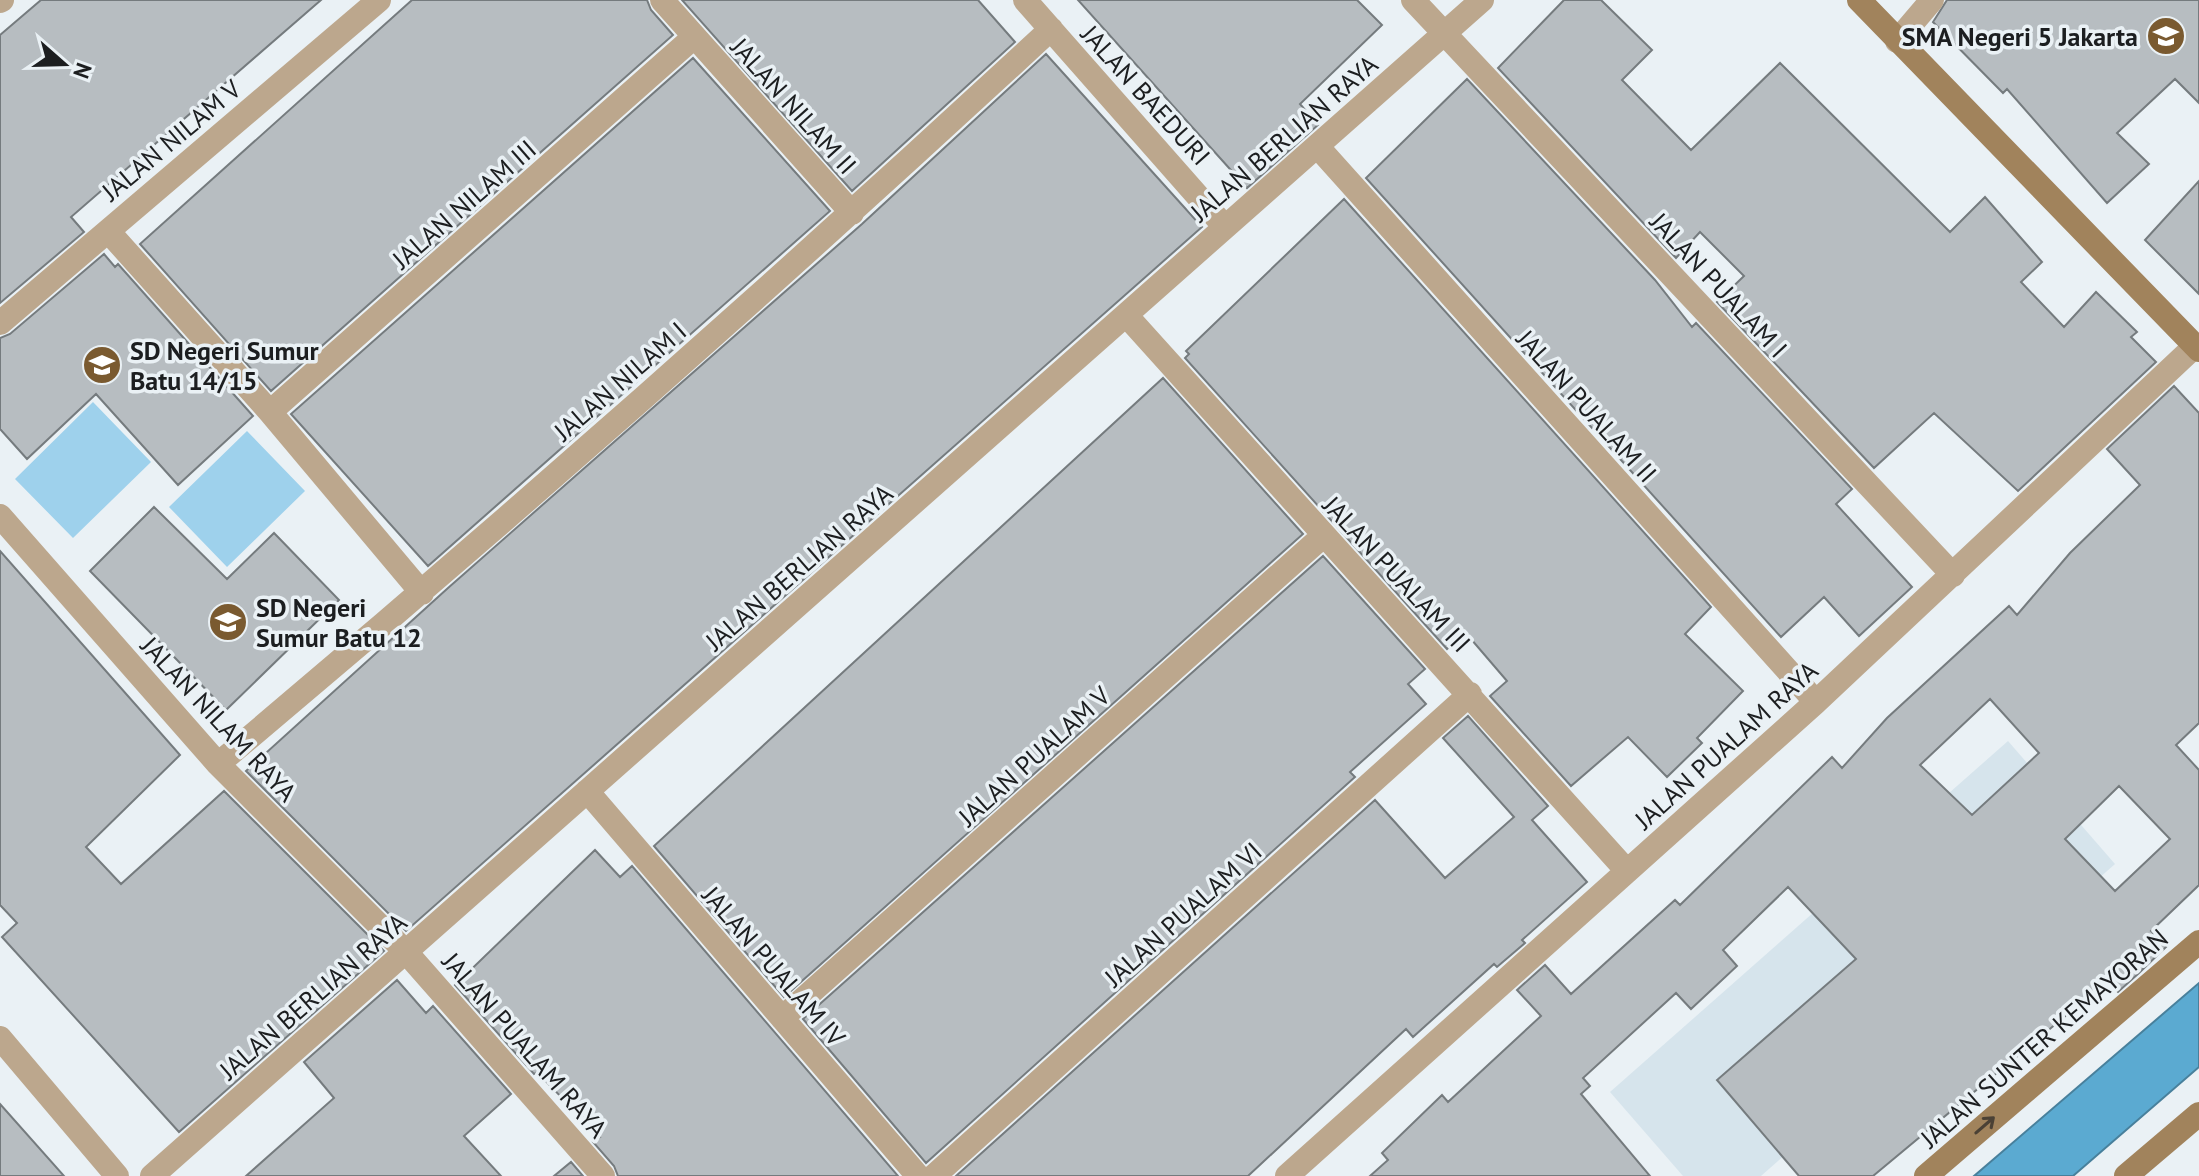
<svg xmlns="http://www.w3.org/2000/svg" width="2199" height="1176" viewBox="0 0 2199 1176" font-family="'PT Sans',sans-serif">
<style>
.built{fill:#d6e4ec}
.green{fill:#9ed1ec}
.water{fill:#5baad1;stroke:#48809c;stroke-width:2}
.building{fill:#b7bdc1;stroke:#757b7e;stroke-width:2;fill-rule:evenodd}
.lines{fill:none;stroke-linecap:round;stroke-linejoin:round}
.street{stroke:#bca78d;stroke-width:24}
.secondary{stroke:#a1835c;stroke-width:24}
.oneway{stroke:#4b4135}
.labels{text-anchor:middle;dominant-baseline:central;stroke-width:7;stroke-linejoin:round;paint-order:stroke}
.poi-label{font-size:26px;font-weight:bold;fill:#1c1e20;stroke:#eaf1f5;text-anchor:start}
.street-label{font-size:26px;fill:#1c1e20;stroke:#eaf1f5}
</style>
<rect width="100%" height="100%" fill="#eaf1f5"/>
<path class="built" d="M 2008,741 L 2115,864 L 1761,1176 L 1683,1176 L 1610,1092 Z"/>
<path class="green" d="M 93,402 L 151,462 L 73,538 L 15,479 Z
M 247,431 L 305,491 L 227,567 L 169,507 Z"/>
<path class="water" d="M 2199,983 L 2199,1067 L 2073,1176 L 1974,1176 Z"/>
<path class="building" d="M 41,0 L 321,0 L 71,217 L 84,232 L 0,303 L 0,35 Z
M 412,0 L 647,0 L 651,10 L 673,35 L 271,391 L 140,244 Z
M 682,0 L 978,0 L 1015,42 L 852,191 Z
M 1078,0 L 1357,0 L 1382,25 L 1300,104 L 1318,125 L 1247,188 Z
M 1564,0 L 1601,0 L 1652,50 L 1622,80 L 1691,150 L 1780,63 L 1950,232 L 1985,197 L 2042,262 L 2021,282 L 2064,327 L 2096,292 L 2137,332 L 2131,337 L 2156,362 L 2018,491 L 1934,413 L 1874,468 L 1717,302 L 1744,276 L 1700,232 L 1676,258 L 1498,68 Z
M 2199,0 L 2199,103 L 2175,79 L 2117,133 L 2149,164 L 2107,203 L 2007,89 L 2003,93 L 1933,22 L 1947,0 Z
M 1046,54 L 1202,227 L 406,931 L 246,771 L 448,588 L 862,224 Z
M 693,58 L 830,211 L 428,566 L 291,414 Z
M 1467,79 L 1655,280 L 1692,327 L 1696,323 L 1852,489 L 1836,504 L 1912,587 L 1859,636 L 1824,597 L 1781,637 L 1366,178 Z
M 2199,181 L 2199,294 L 2145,240 Z
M 1344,199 L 1711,607 L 1685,634 L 1743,691 L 1697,738 L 1702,743 L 1667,777 L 1628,737 L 1571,786 L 1490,696 L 1507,681 L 1465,632 L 1447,649 L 1185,358 L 1189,354 L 1186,351 Z
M 104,254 L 115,267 L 118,264 L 253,416 L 178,485 L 96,394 L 27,459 L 0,429 L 0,338 L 10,334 Z
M 1163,378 L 1303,534 L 784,997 L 654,846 Z
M 2174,386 L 2199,413 L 2199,723 L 2176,745 L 2199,770 L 2199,885 L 2151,931 L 2167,946 L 2139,973 L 2118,992 L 2108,983 L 2085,1007 L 2081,1003 L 1873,1176 L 1799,1176 L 1717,1080 L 1856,959 L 1788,887 L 1723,950 L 1737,966 L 1691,1009 L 1676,993 L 1583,1078 L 1590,1086 L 1581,1094 L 1650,1176 L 1370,1176 L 1388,1160 L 1382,1153 L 1442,1095 L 1448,1102 L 1541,1016 L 1517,990 L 1545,965 L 1571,994 L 1675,900 L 1680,905 L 1832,757 L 1842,768 L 1887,718 L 2009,606 L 2017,615 L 2070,553 L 2140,485 L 2107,449 ZM 1990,699 L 2039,753 L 1972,815 L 1920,765 ZM 2119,786 L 2170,839 L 2115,891 L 2065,839 Z
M 154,507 L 227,579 L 274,533 L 339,600 L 226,710 L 90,571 Z
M 0,551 L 180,755 L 86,847 L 121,884 L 224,791 L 384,951 L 179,1132 L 2,937 L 17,923 L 0,905 Z
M 1323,556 L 1425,669 L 1408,684 L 1426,704 L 1350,772 L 1355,777 L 926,1163 L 803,1019 Z
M 1468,716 L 1548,806 L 1532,820 L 1587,882 L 1522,940 L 1525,943 L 1497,967 L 1494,964 L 1413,1037 L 1406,1029 L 1248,1176 L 956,1176 L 1375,800 L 1445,878 L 1514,817 L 1443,738 Z
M 595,850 L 620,877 L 632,866 L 898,1176 L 618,1176 L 614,1166 L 593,1142 L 600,1137 L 537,1072 L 534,1074 L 455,985 Z
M 397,980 L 426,1013 L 433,1006 L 511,1094 L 464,1136 L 501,1176 L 246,1176 L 334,1098 L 304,1062 Z
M 0,1104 L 64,1176 L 0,1176 Z
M 571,1162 L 583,1176 L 554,1176 Z"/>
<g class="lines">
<path class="street" d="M 662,0 L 852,213
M 1025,0 L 1225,227
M 1413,0 L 1953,575
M 0,1 L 2,0
M 1897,41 L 1932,0
M 1317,146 L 1816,702
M 108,231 L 270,412 L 422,593
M 1126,315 L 1627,871
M 0,323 L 379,0
M 270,412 L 694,37
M 0,516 L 218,764 L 406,952 L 603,1176
M 218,764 C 502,526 779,281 1051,29
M 587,791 L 918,1176
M 782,1018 L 1323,536
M 0,1038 L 117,1176
M 152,1176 L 1482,0
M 934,1176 L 1470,694
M 1287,1176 L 1816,702 L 2195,346"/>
<path class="secondary" d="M 1859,0 L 2199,350
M 1926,1176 L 2199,942
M 2126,1176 L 2199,1114"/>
</g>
<defs><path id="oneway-shaft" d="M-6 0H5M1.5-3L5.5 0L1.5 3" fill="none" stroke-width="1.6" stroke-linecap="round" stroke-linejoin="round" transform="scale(2)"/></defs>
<use class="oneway" href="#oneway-shaft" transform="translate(1985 1125) rotate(-41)"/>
<defs>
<symbol id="school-disc" viewBox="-11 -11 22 22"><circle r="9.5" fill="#7a5a30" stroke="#eaf1f5"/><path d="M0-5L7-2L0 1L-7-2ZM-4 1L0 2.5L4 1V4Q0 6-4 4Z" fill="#fff"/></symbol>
</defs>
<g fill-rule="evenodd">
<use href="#school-disc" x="2144" y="14" width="44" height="44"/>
<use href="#school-disc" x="80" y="343" width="44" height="44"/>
<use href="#school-disc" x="206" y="600" width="44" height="44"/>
</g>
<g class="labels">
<g class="poi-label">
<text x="2138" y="36" text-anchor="end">SMA Negeri 5 Jakarta</text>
<text x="130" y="350">SD Negeri Sumur<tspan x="130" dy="30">Batu 14/15</tspan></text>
<text x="256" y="607">SD Negeri<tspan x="256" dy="30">Sumur Batu 12</tspan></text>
</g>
<g class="street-label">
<text transform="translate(1146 95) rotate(48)">JALAN BAEDURI</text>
<text transform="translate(794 106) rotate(48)">JALAN NILAM II</text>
<text transform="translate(1284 138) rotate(-41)">JALAN BERLIAN RAYA</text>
<text transform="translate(171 140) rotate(-40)">JALAN NILAM V</text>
<text transform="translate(464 204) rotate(-41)">JALAN NILAM III</text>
<text transform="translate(1719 285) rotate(47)">JALAN PUALAM I</text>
<text transform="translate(620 381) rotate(-41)">JALAN NILAM I</text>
<text transform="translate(1587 406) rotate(48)">JALAN PUALAM II</text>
<text transform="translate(799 567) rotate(-41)">JALAN BERLIAN RAYA</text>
<text transform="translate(1397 574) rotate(47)">JALAN PUALAM III</text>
<text transform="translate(219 719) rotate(47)">JALAN NILAM RAYA</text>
<text transform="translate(1726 745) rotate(-42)">JALAN PUALAM RAYA</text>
<text transform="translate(1034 756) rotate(-42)">JALAN PUALAM V</text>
<text transform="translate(1183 914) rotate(-42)">JALAN PUALAM VI</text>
<text transform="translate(774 966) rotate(49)">JALAN PUALAM IV</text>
<text transform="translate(313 996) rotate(-41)">JALAN BERLIAN RAYA</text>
<text transform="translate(2044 1038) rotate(-41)">JALAN SUNTER KEMAYORAN</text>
<text transform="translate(525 1045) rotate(49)">JALAN PUALAM RAYA</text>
</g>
</g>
<g transform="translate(64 64) rotate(110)" stroke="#eaf1f5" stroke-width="6" paint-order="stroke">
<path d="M0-6L14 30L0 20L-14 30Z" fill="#1c1e20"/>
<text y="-12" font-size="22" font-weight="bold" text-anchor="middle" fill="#1c1e20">N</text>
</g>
</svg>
